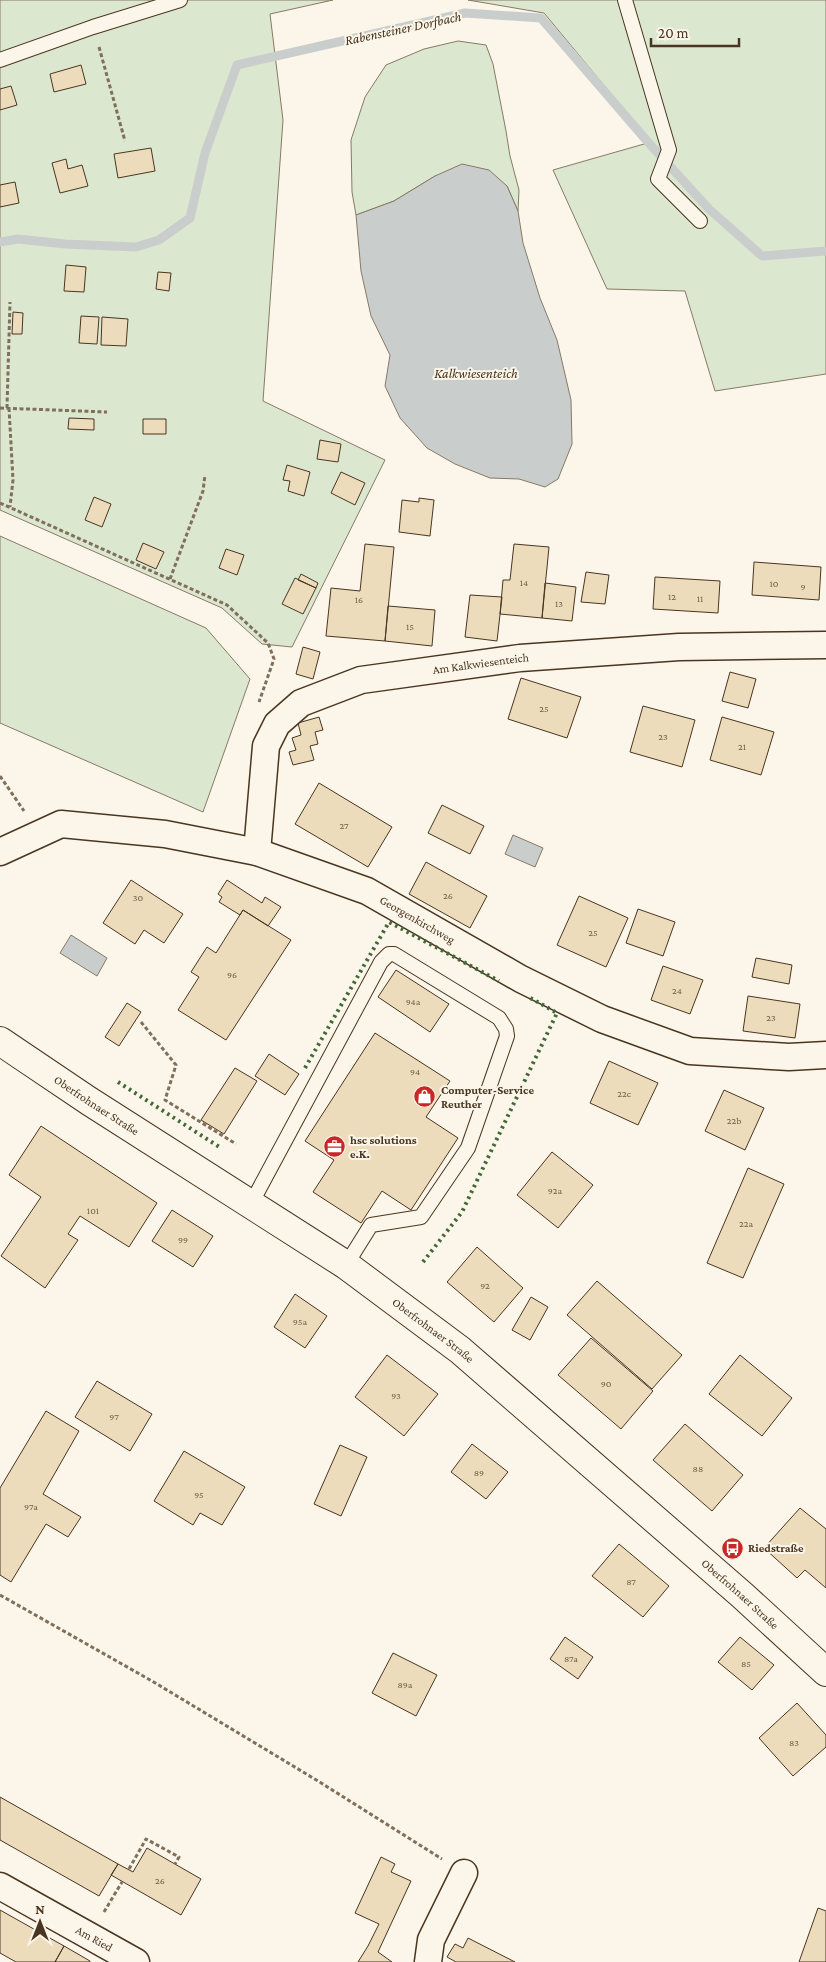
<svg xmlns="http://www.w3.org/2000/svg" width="826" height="1962" viewBox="0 0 826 1962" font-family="'Crimson Pro',serif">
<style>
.green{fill:#dce7d0;stroke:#887966}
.water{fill:#c9cecd;stroke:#887966}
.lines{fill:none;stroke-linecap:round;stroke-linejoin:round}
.stream{stroke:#c9cecd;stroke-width:9}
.building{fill:#ecdcbc;stroke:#4a3520}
.service-casing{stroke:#4a3520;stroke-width:16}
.minor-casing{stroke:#4a3520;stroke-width:29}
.secondary-casing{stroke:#4a3520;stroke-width:30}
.path{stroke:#7f6f5c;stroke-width:3;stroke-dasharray:4 2.5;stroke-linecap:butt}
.service{stroke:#fbf6e9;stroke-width:14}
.minor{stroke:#fbf6e9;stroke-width:26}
.secondary{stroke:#fbf6e9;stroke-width:28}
.hedge{stroke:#436837;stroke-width:4;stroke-dasharray:2.5 4;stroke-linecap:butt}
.labels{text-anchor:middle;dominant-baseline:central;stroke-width:4;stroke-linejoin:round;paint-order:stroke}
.number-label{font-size:10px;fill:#725f47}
.street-label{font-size:12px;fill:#4a3520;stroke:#fbf6e9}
.poi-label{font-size:12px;font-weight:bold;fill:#4a3520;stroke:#fbf6e9;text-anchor:start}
.water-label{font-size:14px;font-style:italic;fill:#4a3520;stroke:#fbf6e9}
</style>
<rect width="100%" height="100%" fill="#fbf6e9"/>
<path class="green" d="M 0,0 L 333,0 L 270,14 L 283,120 L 263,401 L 385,460 L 292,647 L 262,644 L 222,608 L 0,510 Z
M 468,0 L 826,0 L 826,374 L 715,391 L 685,291 L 607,289 L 553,170 L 651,142 L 544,13 Z
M 458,41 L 486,45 L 493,64 L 506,131 L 510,156 L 519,190 L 518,211 L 507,186 L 435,176 L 394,201 L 356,215 L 352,192 L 351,140 L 365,97 L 386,65 L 424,49 Z
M 0,536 L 206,628 L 250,679 L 203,812 L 0,723 Z"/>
<path class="water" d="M 462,164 L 489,170 L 507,186 L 518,211 L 523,243 L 540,298 L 557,340 L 571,400 L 572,444 L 558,479 L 545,487 L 519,479 L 490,478 L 455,464 L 427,448 L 400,418 L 385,386 L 390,355 L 371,316 L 361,271 L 356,215 L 394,201 L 435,176 Z
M 513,835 L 543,848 L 535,867 L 505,854 Z
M 71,935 L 107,958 L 97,976 L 60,953 Z"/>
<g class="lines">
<path class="stream" d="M 0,242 L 18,239 L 65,244 L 136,247 L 159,240 L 190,218 L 205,153 L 237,65 L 465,13 L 541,18 L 647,141 L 709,209 L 762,256 L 826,251"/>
</g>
<path class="building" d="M 81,65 L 86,84 L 54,92 L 50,74 Z
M 11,86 L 17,105 L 0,110 L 0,89 Z
M 151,148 L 155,171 L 118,178 L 114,154 Z
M 66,159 L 68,169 L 82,165 L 88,186 L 60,193 L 52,163 Z
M 15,182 L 19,203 L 0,207 L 0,185 Z
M 66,265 L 86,267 L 84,292 L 64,291 Z
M 158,272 L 171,273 L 169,291 L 156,289 Z
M 13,312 L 23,313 L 22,334 L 12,334 Z
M 81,316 L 99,317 L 97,344 L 79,343 Z
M 102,317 L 128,319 L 126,346 L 101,345 Z
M 69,418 L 94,419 L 94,430 L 68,429 Z
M 143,419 L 166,419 L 166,434 L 143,434 Z
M 320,440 L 341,444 L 338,462 L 317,459 Z
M 287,465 L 310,472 L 304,496 L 288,491 L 290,481 L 283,480 Z
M 341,472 L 365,483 L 355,505 L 331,493 Z
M 94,497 L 111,504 L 102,527 L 85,520 Z
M 419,498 L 434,500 L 430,536 L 399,532 L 402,500 L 419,502 Z
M 143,543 L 164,552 L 156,569 L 136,560 Z
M 365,544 L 394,547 L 385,641 L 326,636 L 331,588 L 360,591 Z
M 514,544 L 549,547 L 542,618 L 500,614 L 503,580 L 510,580 Z
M 226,549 L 244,555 L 237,575 L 219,568 Z
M 754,562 L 821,567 L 819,600 L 752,595 Z
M 586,572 L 609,575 L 605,604 L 581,602 Z
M 301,574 L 318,583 L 316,588 L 298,580 Z
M 655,577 L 720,581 L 718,613 L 653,609 Z
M 295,578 L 316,588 L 303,614 L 282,604 Z
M 545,583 L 576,587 L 572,621 L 542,618 Z
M 470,595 L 502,597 L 497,641 L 465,637 Z
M 388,606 L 435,610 L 432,646 L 385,641 Z
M 303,647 L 320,652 L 313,679 L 296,674 Z
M 730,672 L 756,679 L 748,708 L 722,701 Z
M 521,678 L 581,697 L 567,738 L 508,719 Z
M 643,706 L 695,720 L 682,767 L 630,752 Z
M 319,717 L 323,730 L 315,732 L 318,744 L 310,746 L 314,760 L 293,765 L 289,752 L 296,750 L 292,738 L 301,735 L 298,723 Z
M 722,717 L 774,732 L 761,775 L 710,760 Z
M 319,783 L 392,827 L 368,867 L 295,824 Z
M 442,805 L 484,826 L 470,854 L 428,833 Z
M 426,862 L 487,896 L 470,928 L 409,894 Z
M 131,880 L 183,914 L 164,943 L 144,930 L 135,944 L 103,923 Z
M 227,880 L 262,903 L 265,897 L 281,907 L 268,926 L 243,910 L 240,915 L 219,902 L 222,897 L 218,894 Z
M 579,896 L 628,918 L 606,967 L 557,945 Z
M 638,909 L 675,922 L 663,956 L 626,943 Z
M 243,910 L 291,940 L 226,1040 L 178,1010 L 199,977 L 191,972 L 207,947 L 216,953 Z
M 756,958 L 792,965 L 789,984 L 752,977 Z
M 663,966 L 703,980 L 690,1014 L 651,1000 Z
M 396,970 L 449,1004 L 430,1032 L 378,997 Z
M 748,996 L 800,1004 L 795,1038 L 743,1031 Z
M 127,1003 L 141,1012 L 119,1046 L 105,1037 Z
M 375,1033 L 450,1081 L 426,1117 L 458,1138 L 411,1210 L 382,1191 L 361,1223 L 313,1192 L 334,1160 L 305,1141 Z
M 269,1054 L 299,1074 L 285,1095 L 255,1076 Z
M 609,1061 L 658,1083 L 638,1125 L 590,1103 Z
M 235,1068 L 257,1081 L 224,1134 L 201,1120 Z
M 724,1090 L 764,1108 L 745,1150 L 705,1131 Z
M 41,1126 L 157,1203 L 129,1247 L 80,1216 L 68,1234 L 78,1240 L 45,1288 L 1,1256 L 41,1197 L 9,1175 Z
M 552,1152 L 593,1185 L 558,1228 L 517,1195 Z
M 748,1168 L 784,1184 L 743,1278 L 707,1263 Z
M 172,1210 L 213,1236 L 193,1267 L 152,1241 Z
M 477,1247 L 523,1288 L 494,1322 L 447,1282 Z
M 597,1281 L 682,1355 L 652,1389 L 567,1315 Z
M 295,1294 L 327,1316 L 305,1348 L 274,1327 Z
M 531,1297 L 548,1307 L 530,1340 L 512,1330 Z
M 591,1338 L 653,1391 L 621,1429 L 558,1375 Z
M 387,1355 L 438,1394 L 404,1436 L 355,1397 Z
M 740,1355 L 792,1398 L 762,1436 L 709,1394 Z
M 97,1381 L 152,1414 L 130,1451 L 75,1417 Z
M 46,1411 L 79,1431 L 43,1494 L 81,1517 L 68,1537 L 46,1524 L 11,1582 L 0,1575 L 0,1488 Z
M 685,1424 L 743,1475 L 712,1511 L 653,1460 Z
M 472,1444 L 508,1472 L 486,1499 L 451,1472 Z
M 340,1445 L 367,1457 L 341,1516 L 314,1504 Z
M 184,1451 L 245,1487 L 222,1525 L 200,1513 L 193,1525 L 154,1501 Z
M 800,1508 L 826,1529 L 826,1588 L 805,1570 L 797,1578 L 764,1548 Z
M 619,1544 L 669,1586 L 643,1617 L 592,1576 Z
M 565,1637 L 593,1657 L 578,1679 L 550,1659 Z
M 740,1637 L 774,1665 L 752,1690 L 718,1662 Z
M 393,1653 L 437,1675 L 416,1716 L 372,1693 Z
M 797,1703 L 826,1735 L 826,1747 L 793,1776 L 759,1738 Z
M 0,1797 L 118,1864 L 99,1896 L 0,1840 Z
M 147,1848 L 201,1879 L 181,1915 L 111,1875 L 118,1864 L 133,1872 Z
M 381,1857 L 395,1864 L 391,1872 L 411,1881 L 378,1952 L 392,1962 L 358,1962 L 368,1946 L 379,1924 L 355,1913 Z
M 818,1908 L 826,1911 L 826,1962 L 799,1962 Z
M 0,1910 L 64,1946 L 55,1962 L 16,1962 L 0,1953 Z
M 468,1938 L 515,1962 L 456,1962 L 447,1957 L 455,1944 L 463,1948 Z
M 64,1946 L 90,1961 L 90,1962 L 55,1962 Z"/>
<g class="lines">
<defs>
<path id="service" d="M 625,0 L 669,150 L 658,179 L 700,221
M 0,60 L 93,27 L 180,0
M 251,1204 L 381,962 L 389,954 L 394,954 L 499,1018 L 506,1029 L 507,1036 L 468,1148 L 421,1217 L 371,1225 L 346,1265"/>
<g id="minor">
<path id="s1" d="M 0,852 L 61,824 L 165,834 L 257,852 L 367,891 L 521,979 L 602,1019 L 690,1051 L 789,1057 L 826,1055"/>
<path id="s2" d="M 257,852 L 266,746 L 277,724 L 301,703 L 361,680 L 520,658 L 679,647 L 826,645"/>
<path id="s3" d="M 0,1886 L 136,1962"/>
<path d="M 428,1962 L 431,1940 L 464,1873"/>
</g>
<g id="secondary">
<path id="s4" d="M 0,1041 L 89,1101 L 346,1265 L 460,1350 L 742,1595 L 826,1672"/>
</g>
</defs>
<use href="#service" class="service-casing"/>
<use href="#minor" class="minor-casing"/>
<use href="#secondary" class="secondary-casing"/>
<path class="path" d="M 99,47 L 125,141
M 0,408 L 107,412
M 7,408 L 10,302
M 9,408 L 13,480 L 10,507
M 0,503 L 227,605 L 268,643 L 274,659 L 259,702
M 170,579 L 203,491 L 205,475
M 0,776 L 24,811
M 141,1022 L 176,1065 L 165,1100 L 236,1144
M 0,1595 L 152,1681 L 318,1781 L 442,1859
M 129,1869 L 146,1839 L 179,1857 L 175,1864
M 104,1912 L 122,1882"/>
<use href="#service" class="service"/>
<use href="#minor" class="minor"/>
<use href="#secondary" class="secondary"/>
<path class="hedge" d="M 305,1068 L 389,922 L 499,981
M 118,1082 L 221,1148
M 423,1262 L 462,1212 L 557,1013 L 527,996"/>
</g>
<defs>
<symbol id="shop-disc" viewBox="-11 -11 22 22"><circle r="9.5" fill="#c62828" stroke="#fbf6e9"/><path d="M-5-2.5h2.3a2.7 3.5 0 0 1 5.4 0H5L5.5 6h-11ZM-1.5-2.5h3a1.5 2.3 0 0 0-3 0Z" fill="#fff"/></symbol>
<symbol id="office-disc" viewBox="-11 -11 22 22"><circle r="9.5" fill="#c62828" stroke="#fbf6e9"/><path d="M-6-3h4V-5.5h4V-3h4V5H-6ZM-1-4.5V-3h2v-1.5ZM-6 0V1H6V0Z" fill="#fff"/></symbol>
<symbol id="bus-disc" viewBox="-11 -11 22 22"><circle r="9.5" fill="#c62828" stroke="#fbf6e9"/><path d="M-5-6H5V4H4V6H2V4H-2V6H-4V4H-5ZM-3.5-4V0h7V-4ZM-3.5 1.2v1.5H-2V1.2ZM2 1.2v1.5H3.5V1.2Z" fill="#fff"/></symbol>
</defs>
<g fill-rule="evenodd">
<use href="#shop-disc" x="412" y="1084" width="25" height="25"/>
<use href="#office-disc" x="322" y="1134" width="25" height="25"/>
<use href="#bus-disc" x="720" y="1536" width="25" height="25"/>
</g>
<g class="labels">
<g class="number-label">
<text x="524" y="582">14</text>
<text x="774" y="583">10</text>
<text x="803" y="586">9</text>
<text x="672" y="596">12</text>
<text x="700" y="598">11</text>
<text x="359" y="599">16</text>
<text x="559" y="603">13</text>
<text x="410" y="626">15</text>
<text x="544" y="708">25</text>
<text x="663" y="736">23</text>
<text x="742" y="746">21</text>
<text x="344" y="825">27</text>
<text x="448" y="895">26</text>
<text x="138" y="897">30</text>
<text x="593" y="932">25</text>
<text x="232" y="974">96</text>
<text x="677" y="990">24</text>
<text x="413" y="1001">94a</text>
<text x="771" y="1017">23</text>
<text x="415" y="1071">94</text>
<text x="624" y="1093">22c</text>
<text x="734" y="1120">22b</text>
<text x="555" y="1190">92a</text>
<text x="93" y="1210">101</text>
<text x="746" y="1223">22a</text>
<text x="183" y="1239">99</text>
<text x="485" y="1285">92</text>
<text x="300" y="1321">95a</text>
<text x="606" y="1383">90</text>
<text x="396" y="1395">93</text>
<text x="114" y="1416">97</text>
<text x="698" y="1468">88</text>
<text x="479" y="1472">89</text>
<text x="199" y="1494">95</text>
<text x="31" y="1506">97a</text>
<text x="631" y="1581">87</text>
<text x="571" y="1658">87a</text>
<text x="746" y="1663">85</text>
<text x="405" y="1684">89a</text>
<text x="794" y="1742">83</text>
<text x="160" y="1880">26</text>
</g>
<g class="street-label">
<text stroke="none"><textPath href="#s2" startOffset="348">Am Kalkwiesenteich</textPath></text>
<text stroke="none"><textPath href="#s1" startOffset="440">Georgenkirchweg</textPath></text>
<text stroke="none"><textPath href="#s4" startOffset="116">Oberfrohnaer Straße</textPath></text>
<text stroke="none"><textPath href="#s4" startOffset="521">Oberfrohnaer Straße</textPath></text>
<text stroke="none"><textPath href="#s4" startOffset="926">Oberfrohnaer Straße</textPath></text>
<text stroke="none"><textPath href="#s3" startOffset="108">Am Ried</textPath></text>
</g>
<g class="poi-label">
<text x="441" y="1090">Computer-Service<tspan x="441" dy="14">Reuther</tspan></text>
<text x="350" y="1140">hsc solutions<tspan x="350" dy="14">e.K.</tspan></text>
<text x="748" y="1548">Riedstraße</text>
</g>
<g class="water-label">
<text transform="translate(403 28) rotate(-12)">Rabensteiner Dorfbach</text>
<text x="476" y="373">Kalkwiesenteich</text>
</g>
</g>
<g transform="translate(40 1922)" stroke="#fbf6e9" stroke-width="4" paint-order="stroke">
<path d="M0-4L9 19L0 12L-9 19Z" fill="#4a3520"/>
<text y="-8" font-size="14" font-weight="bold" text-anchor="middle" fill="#4a3520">N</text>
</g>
<path d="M651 38v8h88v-8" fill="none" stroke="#4a3520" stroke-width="2.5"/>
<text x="658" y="38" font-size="15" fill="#4a3520" stroke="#fbf6e9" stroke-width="4" paint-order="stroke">20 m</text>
</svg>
